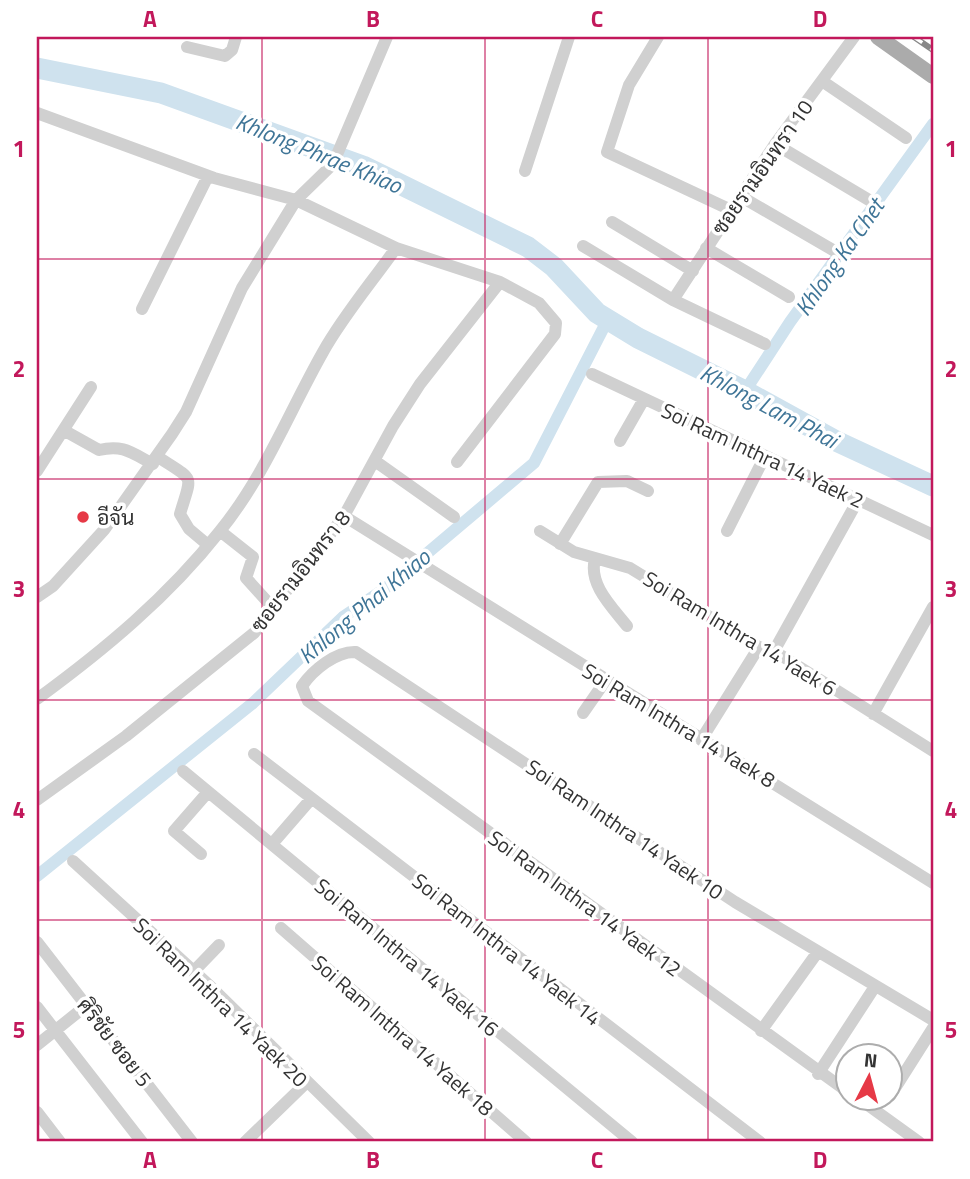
<svg xmlns="http://www.w3.org/2000/svg" width="970" height="1179" viewBox="0 0 970 1179" font-family="'Titillium Web',Sarabun,sans-serif">
<style>
.lines{fill:none;stroke-linecap:round;stroke-linejoin:round}
.canal{stroke:#cfe2ee;stroke-width:12}
.river{stroke:#cfe2ee;stroke-width:21}
.minor{stroke:#d0d0d0;stroke-width:12}
.major{stroke:#ababab;stroke-width:16}
.rail-casing{stroke:#888;stroke-width:6}
.rail{stroke:#fff;stroke-width:3.5;stroke-dasharray:10;stroke-linecap:butt}
.grid{fill:none;stroke:#c2185b;stroke-width:2;stroke-opacity:0.55}
.poi-dot{fill:#e63946;stroke:#fff;stroke-width:2.5}
.labels{text-anchor:middle;dominant-baseline:central;stroke-width:7;stroke-linejoin:round;paint-order:stroke}
.street-label{font-size:21px;fill:#333;stroke:#fff}
.poi-label{font-size:21px;fill:#333;stroke:#fff;text-anchor:start}
.water-label{font-size:23px;font-style:italic;fill:#3f7597;stroke:#fff}
.neatline{fill:none;stroke:#c2185b;stroke-width:2.5}
.grid-label{font-size:23px;text-anchor:middle;font-weight:bold;fill:#c2185b}
</style>
<rect width="100%" height="100%" fill="#fff"/>
<g class="lines">
<path class="canal" d="M 745,391 L 790,322 L 933,124
M 37,876 L 253,703 L 343,617 L 386,588 L 534,463 L 607,321"/>
<path class="river" d="M 37,68 L 161,93 L 363,166 L 528,247 L 554,267 L 597,313 L 638,338 L 745,391 L 836,441 L 933,486"/>
<path class="minor" d="M 658,37 L 629,85 L 607,152 L 731,210
M 187,47 L 225,56 L 232,50 L 236,37
M 822,81 L 906,138
M 37,113 L 214,178 L 296,200 L 396,248 L 500,282 L 539,303 L 556,323 L 555,334 L 457,462
M 775,144 L 869,200
M 525,171 L 569,37
M 740,196 L 838,253
M 612,222 L 693,271
M 583,246 L 673,300 L 765,344
M 706,248 L 789,297
M 673,300 L 775,144 L 854,37
M 142,309 L 208,176
M 592,374 L 933,535
M 65,431 L 99,450 C 123,444 132,453 153,464
M 620,441 L 644,399
M 158,457 C 196,482 192,473 180,514 L 189,529 L 208,545
M 375,461 L 454,517
M 37,471 L 91,387
M 344,516 L 933,883
M 220,531 L 253,557 L 246,578 L 274,609
M 540,531 L 574,552 L 630,568 L 759,647 L 774,651 L 933,751
M 727,531 L 765,456
M 560,544 L 598,482 L 627,481 L 648,491
M 595,559 C 588,584 612,607 627,626
M 37,597 L 53,586 L 104,530 L 172,434 L 186,412 L 242,288 L 296,200 L 333,164 L 387,37
M 774,651 L 858,500
M 37,699 C 104,650 168,597 220,531 C 264,477 289,412 323,352 C 343,316 372,282 396,248
M 583,713 L 606,680
M 873,714 L 933,607
M 701,740 L 759,647
M 254,754 L 760,1142
M 183,771 L 632,1142
M 37,800 L 126,736 L 254,633 L 344,516 L 393,426 L 420,384 L 500,282
M 272,844 L 311,799
M 201,854 L 174,831 L 208,792
M 73,861 L 211,987 L 369,1142
M 281,928 L 526,1142
M 37,942 L 192,1142
M 193,972 L 219,945
M 37,1007 L 142,1142
M 761,1031 L 817,953
M 37,1045 L 87,1005
M 818,1074 L 874,988
M 848,1092 L 308,701 L 302,686 C 313,670 336,651 356,652 L 735,902 L 933,1020
M 890,1096 L 933,1028
M 858,1098 L 919,1142
M 37,1112 L 60,1142
M 245,1142 L 306,1083"/>
<path class="major" d="M 878,37 L 933,76"/>
<defs>
<path id="rail" d="M 914,37 L 933,50"/>
</defs>
<use href="#rail" class="rail-casing"/>
<use href="#rail" class="rail"/>
</g>
<path class="grid" d="M 262,37 L 262,1142M 485,37 L 485,1142M 708,37 L 708,1142M 37,259 L 933,259M 37,479 L 933,479M 37,700 L 933,700M 37,920 L 933,920"/>
<circle class="poi-dot" cx="83" cy="517" r="7"/>
<g class="labels">
<g class="street-label">
<text transform="translate(762 167) rotate(-55)">ซอยรามอินทรา 10</text>
<text transform="translate(763 455) rotate(25)">Soi Ram Inthra 14 Yaek 2</text>
<text transform="translate(300 571) rotate(-52)">ซอยรามอินทรา 8</text>
<text transform="translate(740 633) rotate(31)">Soi Ram Inthra 14 Yaek 6</text>
<text transform="translate(679 725) rotate(31)">Soi Ram Inthra 14 Yaek 8</text>
<text transform="translate(625 829) rotate(34)">Soi Ram Inthra 14 Yaek 10</text>
<text transform="translate(585 903) rotate(36)">Soi Ram Inthra 14 Yaek 12</text>
<text transform="translate(507 949) rotate(38)">Soi Ram Inthra 14 Yaek 14</text>
<text transform="translate(407 957) rotate(40)">Soi Ram Inthra 14 Yaek 16</text>
<text transform="translate(221 1002) rotate(44)">Soi Ram Inthra 14 Yaek 20</text>
<text transform="translate(403 1035) rotate(41)">Soi Ram Inthra 14 Yaek 18</text>
<text transform="translate(115 1042) rotate(52)">ศิริชัย ซอย 5</text>
</g>
<g class="poi-label">
<text x="97" y="517">อีจัน</text>
</g>
<g class="water-label">
<text transform="translate(319 153) rotate(22)">Khlong Phrae Khiao</text>
<text transform="translate(839 257) rotate(-55)">Khlong Ka Chet</text>
<text transform="translate(769 406) rotate(28)">Khlong Lam Phai</text>
<text transform="translate(364 606) rotate(-40)">Khlong Phai Khiao</text>
</g>
</g>
<rect width="970" height="1179" fill="none" stroke="#ffffff" stroke-width="77"/>
<g transform="translate(869 1077) rotate(6)"><circle r="33" fill="#ffffff" stroke="#adadad" stroke-width="2"/>
<path d="M0-5L12 26L0 18L-12 26Z" fill="#e63946"/>
<text y="-10" font-size="19" font-weight="bold" text-anchor="middle" fill="#333333">N</text>
</g>
<rect x="38" y="38" width="894" height="1102" class="neatline"/>
<g class="grid-label">
<text x="150" y="27">A</text>
<text x="373" y="27">B</text>
<text x="597" y="27">C</text>
<text x="820" y="27">D</text>
<text x="19" y="157">1</text>
<text x="951" y="157">1</text>
<text x="19" y="377">2</text>
<text x="951" y="377">2</text>
<text x="19" y="597">3</text>
<text x="951" y="597">3</text>
<text x="19" y="818">4</text>
<text x="951" y="818">4</text>
<text x="19" y="1038">5</text>
<text x="951" y="1038">5</text>
<text x="150" y="1168">A</text>
<text x="373" y="1168">B</text>
<text x="597" y="1168">C</text>
<text x="820" y="1168">D</text>
</g>
</svg>
